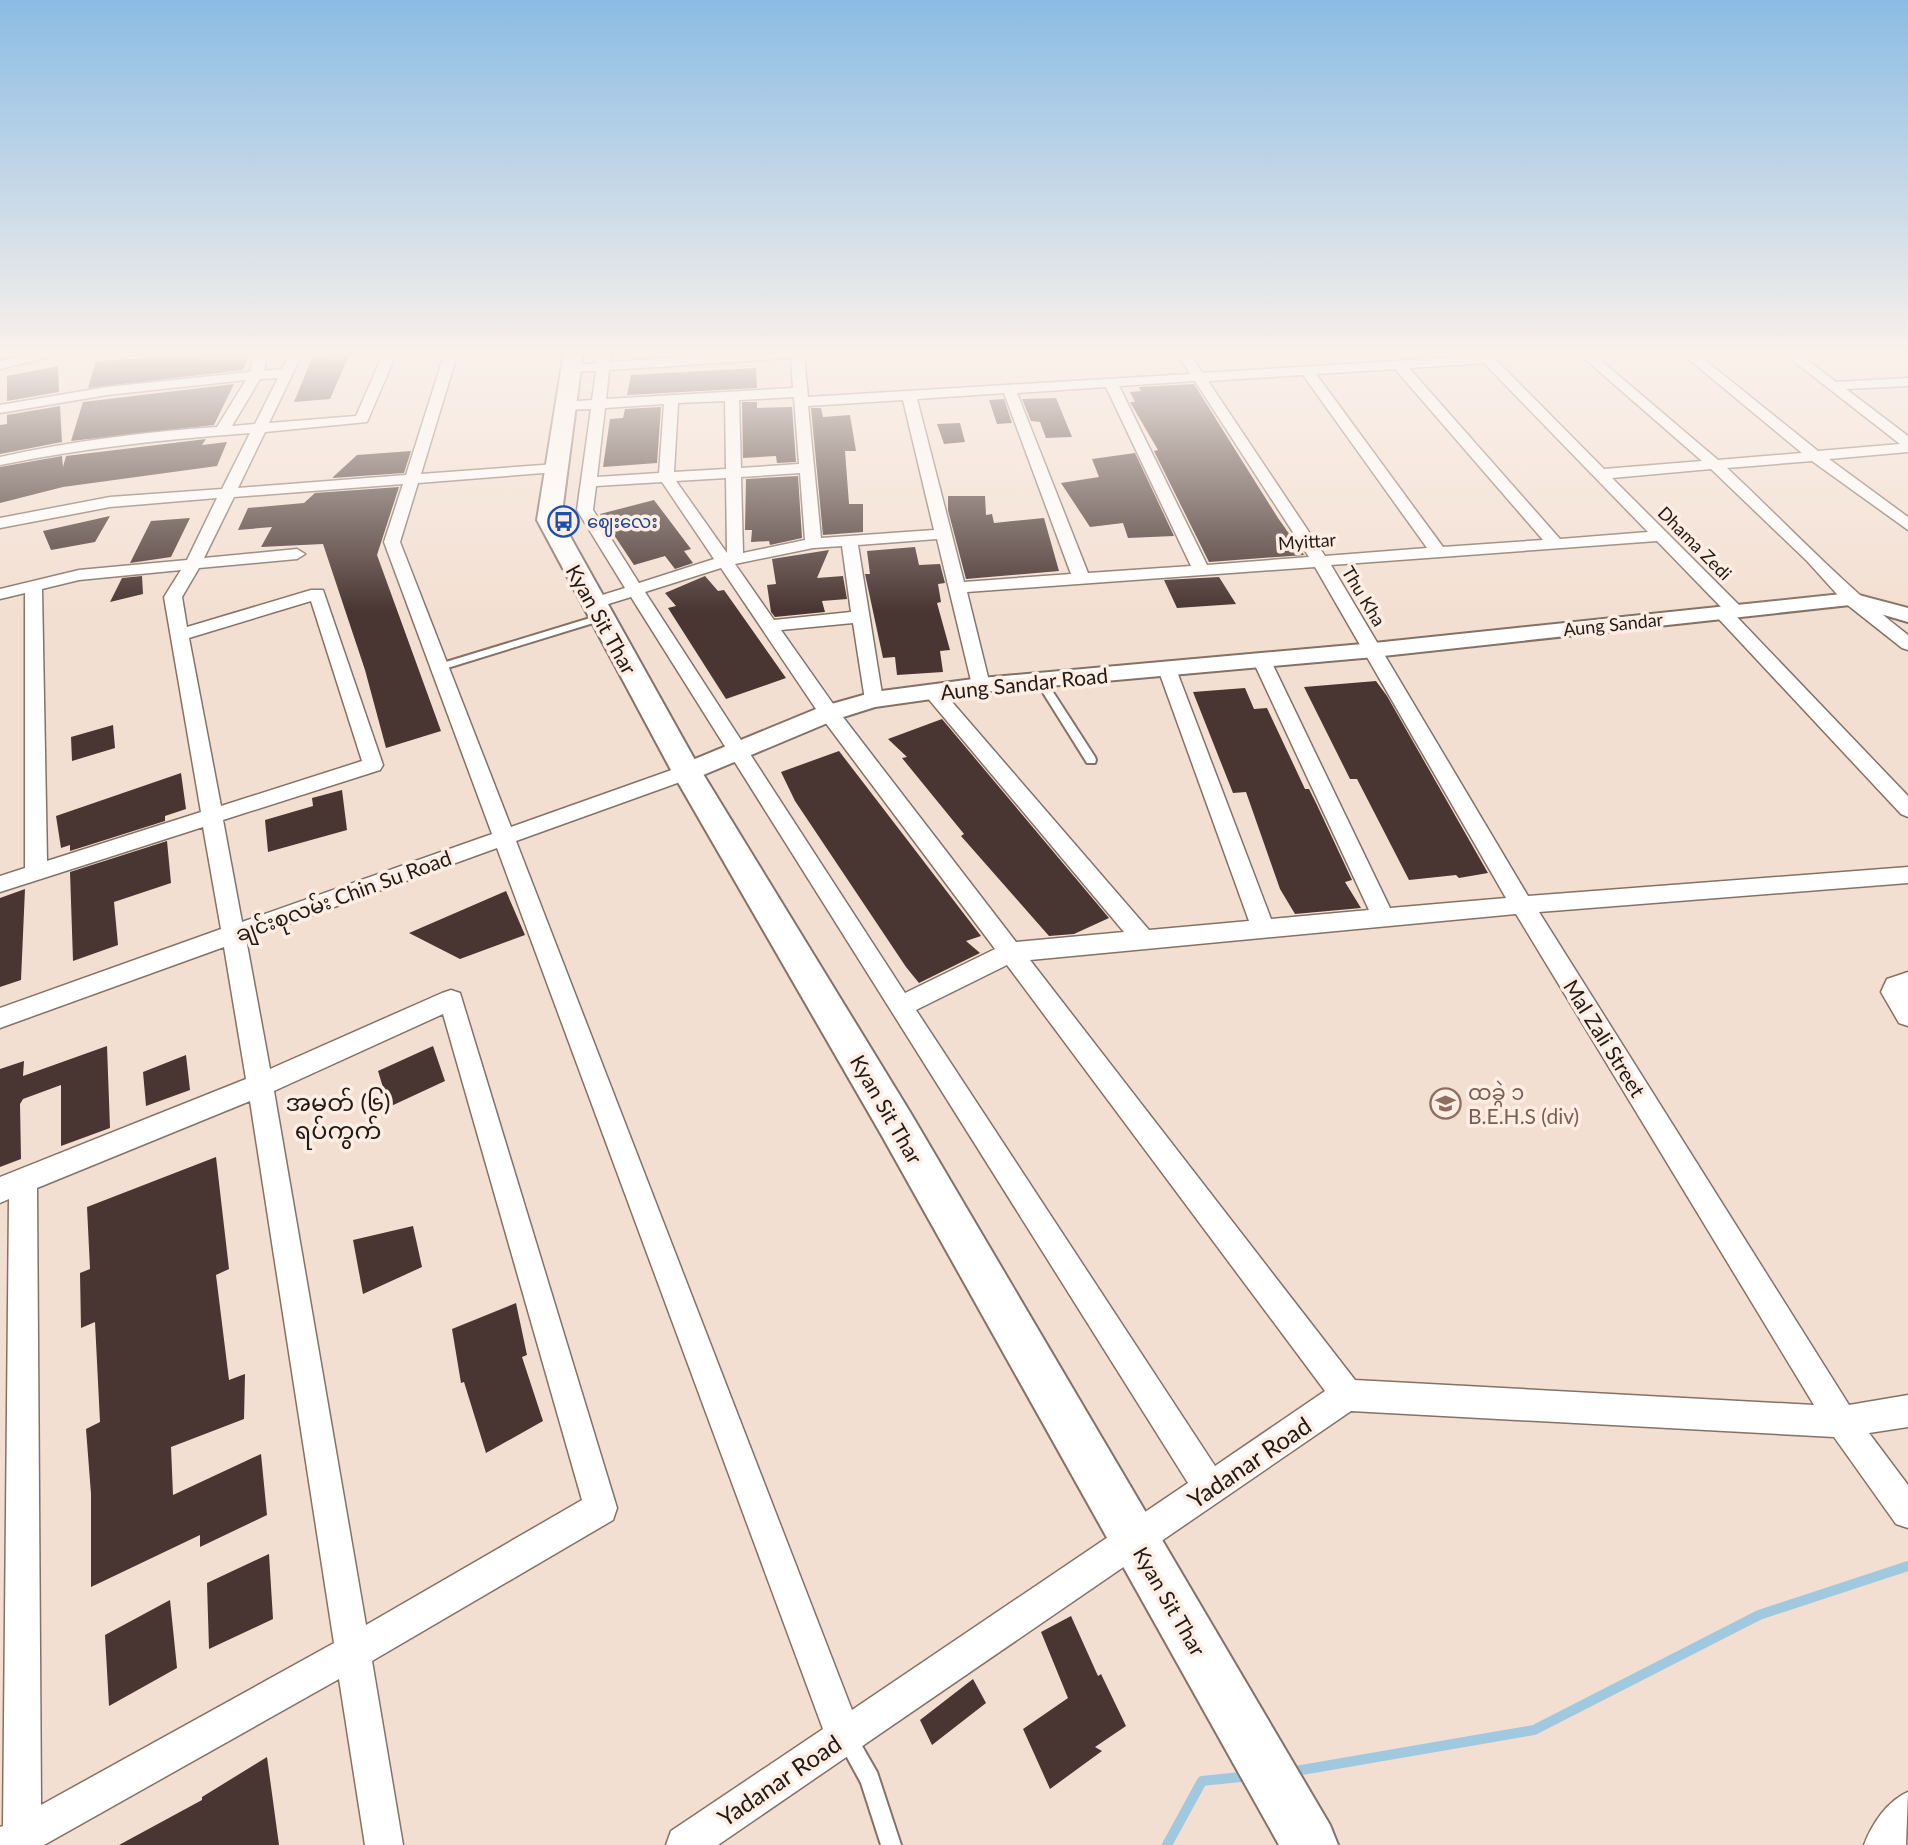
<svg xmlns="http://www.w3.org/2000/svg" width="1908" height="1845" viewBox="0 0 1908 1845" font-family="Lato,'Noto Sans Myanmar',sans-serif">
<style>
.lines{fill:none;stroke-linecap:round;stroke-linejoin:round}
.stream{stroke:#a0c9df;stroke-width:10}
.building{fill:#493632}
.service-casing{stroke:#847266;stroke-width:4}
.minor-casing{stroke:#847266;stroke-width:3}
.tertiary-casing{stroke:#847266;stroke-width:4}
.secondary-casing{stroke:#847266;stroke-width:4}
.service{fill:#fff;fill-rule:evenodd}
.minor{fill:#fff;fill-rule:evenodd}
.tertiary{fill:#fff;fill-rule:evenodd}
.secondary{fill:#fff;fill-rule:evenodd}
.labels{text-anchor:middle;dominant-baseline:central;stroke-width:7;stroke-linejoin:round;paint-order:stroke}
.far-transit-label{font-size:18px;fill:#164399;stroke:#feede3;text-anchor:start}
.far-street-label{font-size:18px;fill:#211a16;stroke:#feede3}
.street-label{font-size:21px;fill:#211a16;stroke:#feede3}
.education-label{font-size:21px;fill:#785e54;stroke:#feede3;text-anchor:start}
.quarter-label{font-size:24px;fill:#211a16;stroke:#feede3}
.near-street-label{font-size:24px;fill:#211a16;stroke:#feede3}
</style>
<rect width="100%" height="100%" fill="#f3dfd2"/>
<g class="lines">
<path class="stream" d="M 1290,1772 L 1534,1730 L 1759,1615 L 1908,1566
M 1167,1845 L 1202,1781 L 1250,1776"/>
</g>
<path class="building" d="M 251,352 L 243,370 L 88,388 L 96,361 Z
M 350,353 L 330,399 L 294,402 L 313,356 Z
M 58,366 L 59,392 L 7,401 L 7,376 Z
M 756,368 L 757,388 L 627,395 L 631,375 Z
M 234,384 L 214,425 L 71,441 L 83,402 Z
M 1194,384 L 1278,518 L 1304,555 L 1209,562 L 1154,451 L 1158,450 L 1130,402 L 1135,402 L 1130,392 L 1141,391 L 1139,387 Z
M 1056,398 L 1072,437 L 1046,438 L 1040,422 L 1031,421 L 1022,399 Z
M 1004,399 L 1012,423 L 997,424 L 989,400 Z
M 742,402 L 757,402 L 757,408 L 792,407 L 796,462 L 777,463 L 776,456 L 743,458 Z
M 60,406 L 62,442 L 0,454 L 0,425 L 7,424 L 7,415 Z
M 661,407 L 657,463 L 603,467 L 610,419 L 623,418 L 625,409 Z
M 811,408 L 821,408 L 823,417 L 850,415 L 856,451 L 845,451 L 849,504 L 863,504 L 863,532 L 823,535 Z
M 960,423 L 965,442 L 944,444 L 937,424 Z
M 206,439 L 202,445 L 227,442 L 217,466 L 63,487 L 0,503 L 0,467 L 62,456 L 63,467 L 66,456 Z
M 411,451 L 404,473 L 332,478 L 357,455 Z
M 1135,453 L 1174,536 L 1128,538 L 1123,523 L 1090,527 L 1061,483 L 1099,477 L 1092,459 Z
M 798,476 L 802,538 L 770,545 L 769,541 L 751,542 L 752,530 L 745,530 L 746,479 Z
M 399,487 L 377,555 L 441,731 L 386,748 L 365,670 L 323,544 L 261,547 L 272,527 L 238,530 L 248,508 L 304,503 L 315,493 Z
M 948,496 L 985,496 L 986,515 L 992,514 L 994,523 L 1044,518 L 1059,571 L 966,579 L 948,510 Z
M 654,500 L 691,549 L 684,551 L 693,563 L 675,569 L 665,556 L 634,565 L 600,514 Z
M 110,516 L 95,542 L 51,550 L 43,531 Z
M 190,518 L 171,557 L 130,563 L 151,521 Z
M 915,547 L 919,565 L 940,564 L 945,583 L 938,584 L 941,602 L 937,603 L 950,650 L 940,651 L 943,672 L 897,675 L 895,657 L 883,658 L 865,574 L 870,574 L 867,551 Z
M 829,550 L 817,578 L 843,576 L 847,599 L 822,601 L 825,612 L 775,617 L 771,612 L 767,585 L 776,584 L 772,559 Z
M 142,576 L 143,594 L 110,602 L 122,578 Z
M 705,576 L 718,591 L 724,590 L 786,678 L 726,699 L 668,608 L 676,606 L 665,593 Z
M 1219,577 L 1236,604 L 1177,608 L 1164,580 Z
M 1376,681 L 1387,696 L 1488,873 L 1459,878 L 1456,875 L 1409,880 L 1357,779 L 1350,779 L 1304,687 Z
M 1245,688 L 1254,709 L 1267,708 L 1305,789 L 1309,789 L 1317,805 L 1352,880 L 1345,882 L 1361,908 L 1295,914 L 1280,889 L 1246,792 L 1233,793 L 1193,692 Z
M 942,719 L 1109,918 L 1074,934 L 1049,936 L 961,836 L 964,834 L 902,758 L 907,757 L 888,739 Z
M 113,725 L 115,748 L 72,761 L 71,737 Z
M 839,751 L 981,936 L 966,941 L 980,953 L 919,983 L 906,967 L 795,801 L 781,772 Z
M 181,773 L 186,809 L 165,816 L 165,821 L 70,851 L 70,845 L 61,848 L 56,816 Z
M 342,790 L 347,830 L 268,852 L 265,820 L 313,806 L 312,798 Z
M 167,841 L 171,883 L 114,902 L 118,945 L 73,961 L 70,872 Z
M 25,889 L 21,980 L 0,987 L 0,898 Z
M 506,891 L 525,935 L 460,959 L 409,933 Z
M 107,1046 L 110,1128 L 61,1146 L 61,1085 L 23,1099 L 20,1104 L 21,1159 L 0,1167 L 0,1069 L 24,1061 L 23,1076 Z
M 433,1046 L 445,1081 L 389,1107 L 378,1071 Z
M 186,1055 L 190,1090 L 146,1106 L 143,1072 Z
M 216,1157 L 229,1269 L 216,1275 L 229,1380 L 245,1374 L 244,1419 L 171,1447 L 173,1495 L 261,1454 L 267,1515 L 200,1547 L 200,1535 L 91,1587 L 91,1494 L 86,1429 L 100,1422 L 95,1322 L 81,1328 L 80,1273 L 90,1269 L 87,1207 Z
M 413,1226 L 422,1267 L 363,1294 L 353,1240 Z
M 516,1303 L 527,1355 L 522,1357 L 543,1421 L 486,1453 L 464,1382 L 461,1383 L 452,1329 Z
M 269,1554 L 273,1619 L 209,1649 L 207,1583 Z
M 170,1600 L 177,1668 L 109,1706 L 105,1635 Z
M 1071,1616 L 1098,1676 L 1101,1674 L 1126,1726 L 1095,1747 L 1102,1751 L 1050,1789 L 1023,1729 L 1068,1698 L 1041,1632 Z
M 973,1679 L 986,1703 L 932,1745 L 920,1720 Z
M 267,1757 L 279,1845 L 119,1845 L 202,1800 L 202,1797 Z"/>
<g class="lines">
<defs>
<path id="service" d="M 600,615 L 603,616 L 603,620 L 444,669 L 440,670 L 435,667 L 436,665 Z
M 1040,677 L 1044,678 L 1095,757 L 1096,760 L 1095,763 L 1087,763 L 1035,680 Z
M 847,1729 L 854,1732 L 877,1772 L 901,1845 L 881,1845 L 861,1783 L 837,1739 L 840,1732 Z"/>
<path id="minor" d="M 43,352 L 70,352 L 0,369 L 0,361 Z
M 254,352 L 267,352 L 264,371 L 282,369 L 290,352 L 303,352 L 269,423 L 356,416 L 384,352 L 397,352 L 367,422 L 265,432 L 238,488 L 406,475 L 445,352 L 458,352 L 421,474 L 556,464 L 563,468 L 556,472 L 418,483 L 400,542 L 511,827 L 680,767 L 694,767 L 697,772 L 694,777 L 516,841 L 852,1710 L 1188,1483 L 631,597 L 592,609 L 583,604 L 586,600 L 625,588 L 577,510 L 591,409 L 564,410 L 557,406 L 564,402 L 592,400 L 596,371 L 566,372 L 566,366 L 597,363 L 598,352 L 611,352 L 610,362 L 761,352 L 832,352 L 804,357 L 808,397 L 1190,374 L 1176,352 L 1189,352 L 1202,373 L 1476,356 L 1474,352 L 1488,352 L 1604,469 L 1702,461 L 1577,352 L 1591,352 L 1718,460 L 1802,453 L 1680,352 L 1695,352 L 1818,451 L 1900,444 L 1782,352 L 1797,352 L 1836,382 L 1908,378 L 1908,386 L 1846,389 L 1908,436 L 1908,452 L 1829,459 L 1908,517 L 1908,530 L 1812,461 L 1727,468 C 1787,524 1843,585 1908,635 L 1908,650 L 1902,648 L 1845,603 L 1807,561 L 1711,469 L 1612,478 L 1741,607 L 1744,611 L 1736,616 L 1908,796 L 1908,817 L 1901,814 L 1716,616 L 1713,612 L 1721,607 L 1657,541 L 1331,565 L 1528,896 L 1908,867 L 1908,883 L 1539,912 L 1849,1405 L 1908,1395 L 1908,1427 L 1869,1433 L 1908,1485 L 1908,1528 L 1896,1524 L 1834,1437 L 1351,1411 L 718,1845 L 666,1845 L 671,1831 L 823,1729 L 497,848 L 246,939 L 270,1069 L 442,993 L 451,990 L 460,993 L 617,1508 L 613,1520 L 372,1661 L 403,1845 L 365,1845 L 339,1679 L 44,1845 L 0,1845 L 0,1827 L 3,1826 L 9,1199 L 0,1203 L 0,1177 L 246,1079 L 224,947 L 0,1028 L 0,1008 L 221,929 L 203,827 L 0,892 L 0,876 L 25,868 L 25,593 L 0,599 L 0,589 L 79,570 L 187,560 L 217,498 L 110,507 L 0,528 L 0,518 L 110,497 L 222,489 L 250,433 C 166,439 83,448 0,465 L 0,457 C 72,441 144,432 217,427 L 246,380 L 107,395 L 0,413 L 0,405 L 107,387 L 250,372 ZM 791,358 L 793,388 L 606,399 L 609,370 ZM 1484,363 L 1648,532 L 1560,539 L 1409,368 ZM 1395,369 L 1543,540 L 1443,547 L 1316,374 ZM 1303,375 L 1427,548 L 1325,556 L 1208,381 ZM 278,378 L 255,424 L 232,426 L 260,379 ZM 1195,381 L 1309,557 L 1207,565 L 1119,386 ZM 1106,387 L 1191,566 L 1088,573 L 1017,393 ZM 1004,393 L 1071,574 L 964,582 L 917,399 ZM 794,397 L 799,464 L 741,468 L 739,400 ZM 903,400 L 934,530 L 821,538 L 808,406 ZM 725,401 L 726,469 L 674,472 L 678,403 ZM 664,404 L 659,473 L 597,477 L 605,408 ZM 800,473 L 805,540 L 743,553 L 741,477 ZM 726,478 L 727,553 L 676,481 ZM 662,482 L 714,559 L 639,583 L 593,510 L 596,486 ZM 403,484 L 384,542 L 492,834 L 242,922 L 223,820 L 380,770 L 383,765 L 323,590 L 311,590 L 187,627 L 182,597 L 199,568 L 297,559 L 305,554 L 297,549 L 204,558 L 234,497 ZM 937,539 L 972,685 L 981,691 L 990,685 L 967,592 L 1315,567 L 1506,898 L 1390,908 L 1271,661 L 1262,655 L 1253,661 L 1369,910 L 1271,919 L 1176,669 L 1167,663 L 1158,669 L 1249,921 L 1149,930 L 940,688 L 926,688 L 924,692 L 926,696 L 1124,932 L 1016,942 L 836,708 L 781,630 L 853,623 L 865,700 L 867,704 L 881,704 L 883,700 L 858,545 ZM 842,546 L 851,612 L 774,620 L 735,564 L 813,548 ZM 721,568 L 822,718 L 995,949 L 905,993 L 645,592 ZM 181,570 L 164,597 L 201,812 L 47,861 L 42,589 L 79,580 ZM 311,601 L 362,761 L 221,806 L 189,638 ZM 1516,914 L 1814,1405 L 1355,1380 L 1030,960 ZM 1007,965 L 1325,1391 L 1215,1466 L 916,1010 ZM 443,1014 L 582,1500 L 366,1625 L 274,1091 ZM 250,1101 L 334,1643 L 41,1805 L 37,1188 Z
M 1908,972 L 1908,1026 L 1899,1023 L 1881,992 L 1887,979 Z
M 1908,1792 L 1906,1845 L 1864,1845 C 1872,1824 1887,1801 1908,1792 Z"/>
<path id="tertiary" d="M 1851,593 L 1908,608 L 1908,622 L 1850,605 L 1374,657 L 981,692 L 875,707 L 837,719 L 696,778 L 687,781 L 678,778 L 675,772 L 678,766 L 821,707 L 874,692 L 981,678 L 1374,643 Z"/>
<path id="secondary" d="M 564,352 L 583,352 L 561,520 L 700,769 L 910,1112 L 1330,1825 L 1338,1845 L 1279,1845 L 882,1136 L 672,772 L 537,520 Z"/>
</defs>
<use href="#service" class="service-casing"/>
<use href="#minor" class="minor-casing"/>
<use href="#tertiary" class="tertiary-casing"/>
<use href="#secondary" class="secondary-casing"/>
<use href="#service" class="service"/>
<use href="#minor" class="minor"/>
<use href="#tertiary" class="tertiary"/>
<use href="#secondary" class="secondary"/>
</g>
<linearGradient id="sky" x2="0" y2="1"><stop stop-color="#8bbce4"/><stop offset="0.58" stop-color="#faf1eb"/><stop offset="1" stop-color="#faf1eb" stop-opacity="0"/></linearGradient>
<rect width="1908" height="611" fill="url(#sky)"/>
<defs>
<symbol id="bus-ring" viewBox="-11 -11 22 22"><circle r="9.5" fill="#feede3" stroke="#1a4fb4" stroke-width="1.5"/><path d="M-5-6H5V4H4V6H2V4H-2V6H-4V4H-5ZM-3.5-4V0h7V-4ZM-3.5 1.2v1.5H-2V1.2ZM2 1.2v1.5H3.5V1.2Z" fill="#1a4fb4"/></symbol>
<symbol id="school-ring" viewBox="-11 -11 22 22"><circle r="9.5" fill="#feede3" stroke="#8d6e63" stroke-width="1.5"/><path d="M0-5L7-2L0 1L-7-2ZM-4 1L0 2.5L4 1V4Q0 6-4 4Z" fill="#8d6e63"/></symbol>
</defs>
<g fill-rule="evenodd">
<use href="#bus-ring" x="546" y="504" width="35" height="35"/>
<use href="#school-ring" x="1428" y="1086" width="35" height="35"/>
</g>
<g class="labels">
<g class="far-transit-label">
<text x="587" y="521">ဈေးလေး</text>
</g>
<g class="far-street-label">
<text transform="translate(1307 541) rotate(-4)">Myittar</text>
<text transform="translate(1695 543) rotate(45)">Dhama Zedi</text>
<text transform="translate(1364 596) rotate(59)">Thu Kha</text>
<text transform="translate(1613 624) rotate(-6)">Aung Sandar</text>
</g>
<g class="street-label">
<text transform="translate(602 619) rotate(61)">Kyan Sit Thar</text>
<text transform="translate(1024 683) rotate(-6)">Aung Sandar Road</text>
<text transform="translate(343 895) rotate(-20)">ချင်းစုလမ်း Chin Su Road</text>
<text transform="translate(1605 1038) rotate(58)">Mal Zali Street</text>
<text transform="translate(887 1109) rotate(60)">Kyan Sit Thar</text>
<text transform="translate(1170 1601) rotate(60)">Kyan Sit Thar</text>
</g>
<g class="education-label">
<text x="1468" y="1091">ထခွဲ ၁<tspan x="1468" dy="24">B.E.H.S (div)</tspan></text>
</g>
<g class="quarter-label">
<text x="338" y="1101">အမှတ် (၆)<tspan x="338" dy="28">ရပ်ကွက်</tspan></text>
</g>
<g class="near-street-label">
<text transform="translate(1249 1462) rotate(-34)">Yadanar Road</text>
<text transform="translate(779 1780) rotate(-34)">Yadanar Road</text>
</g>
</g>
</svg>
